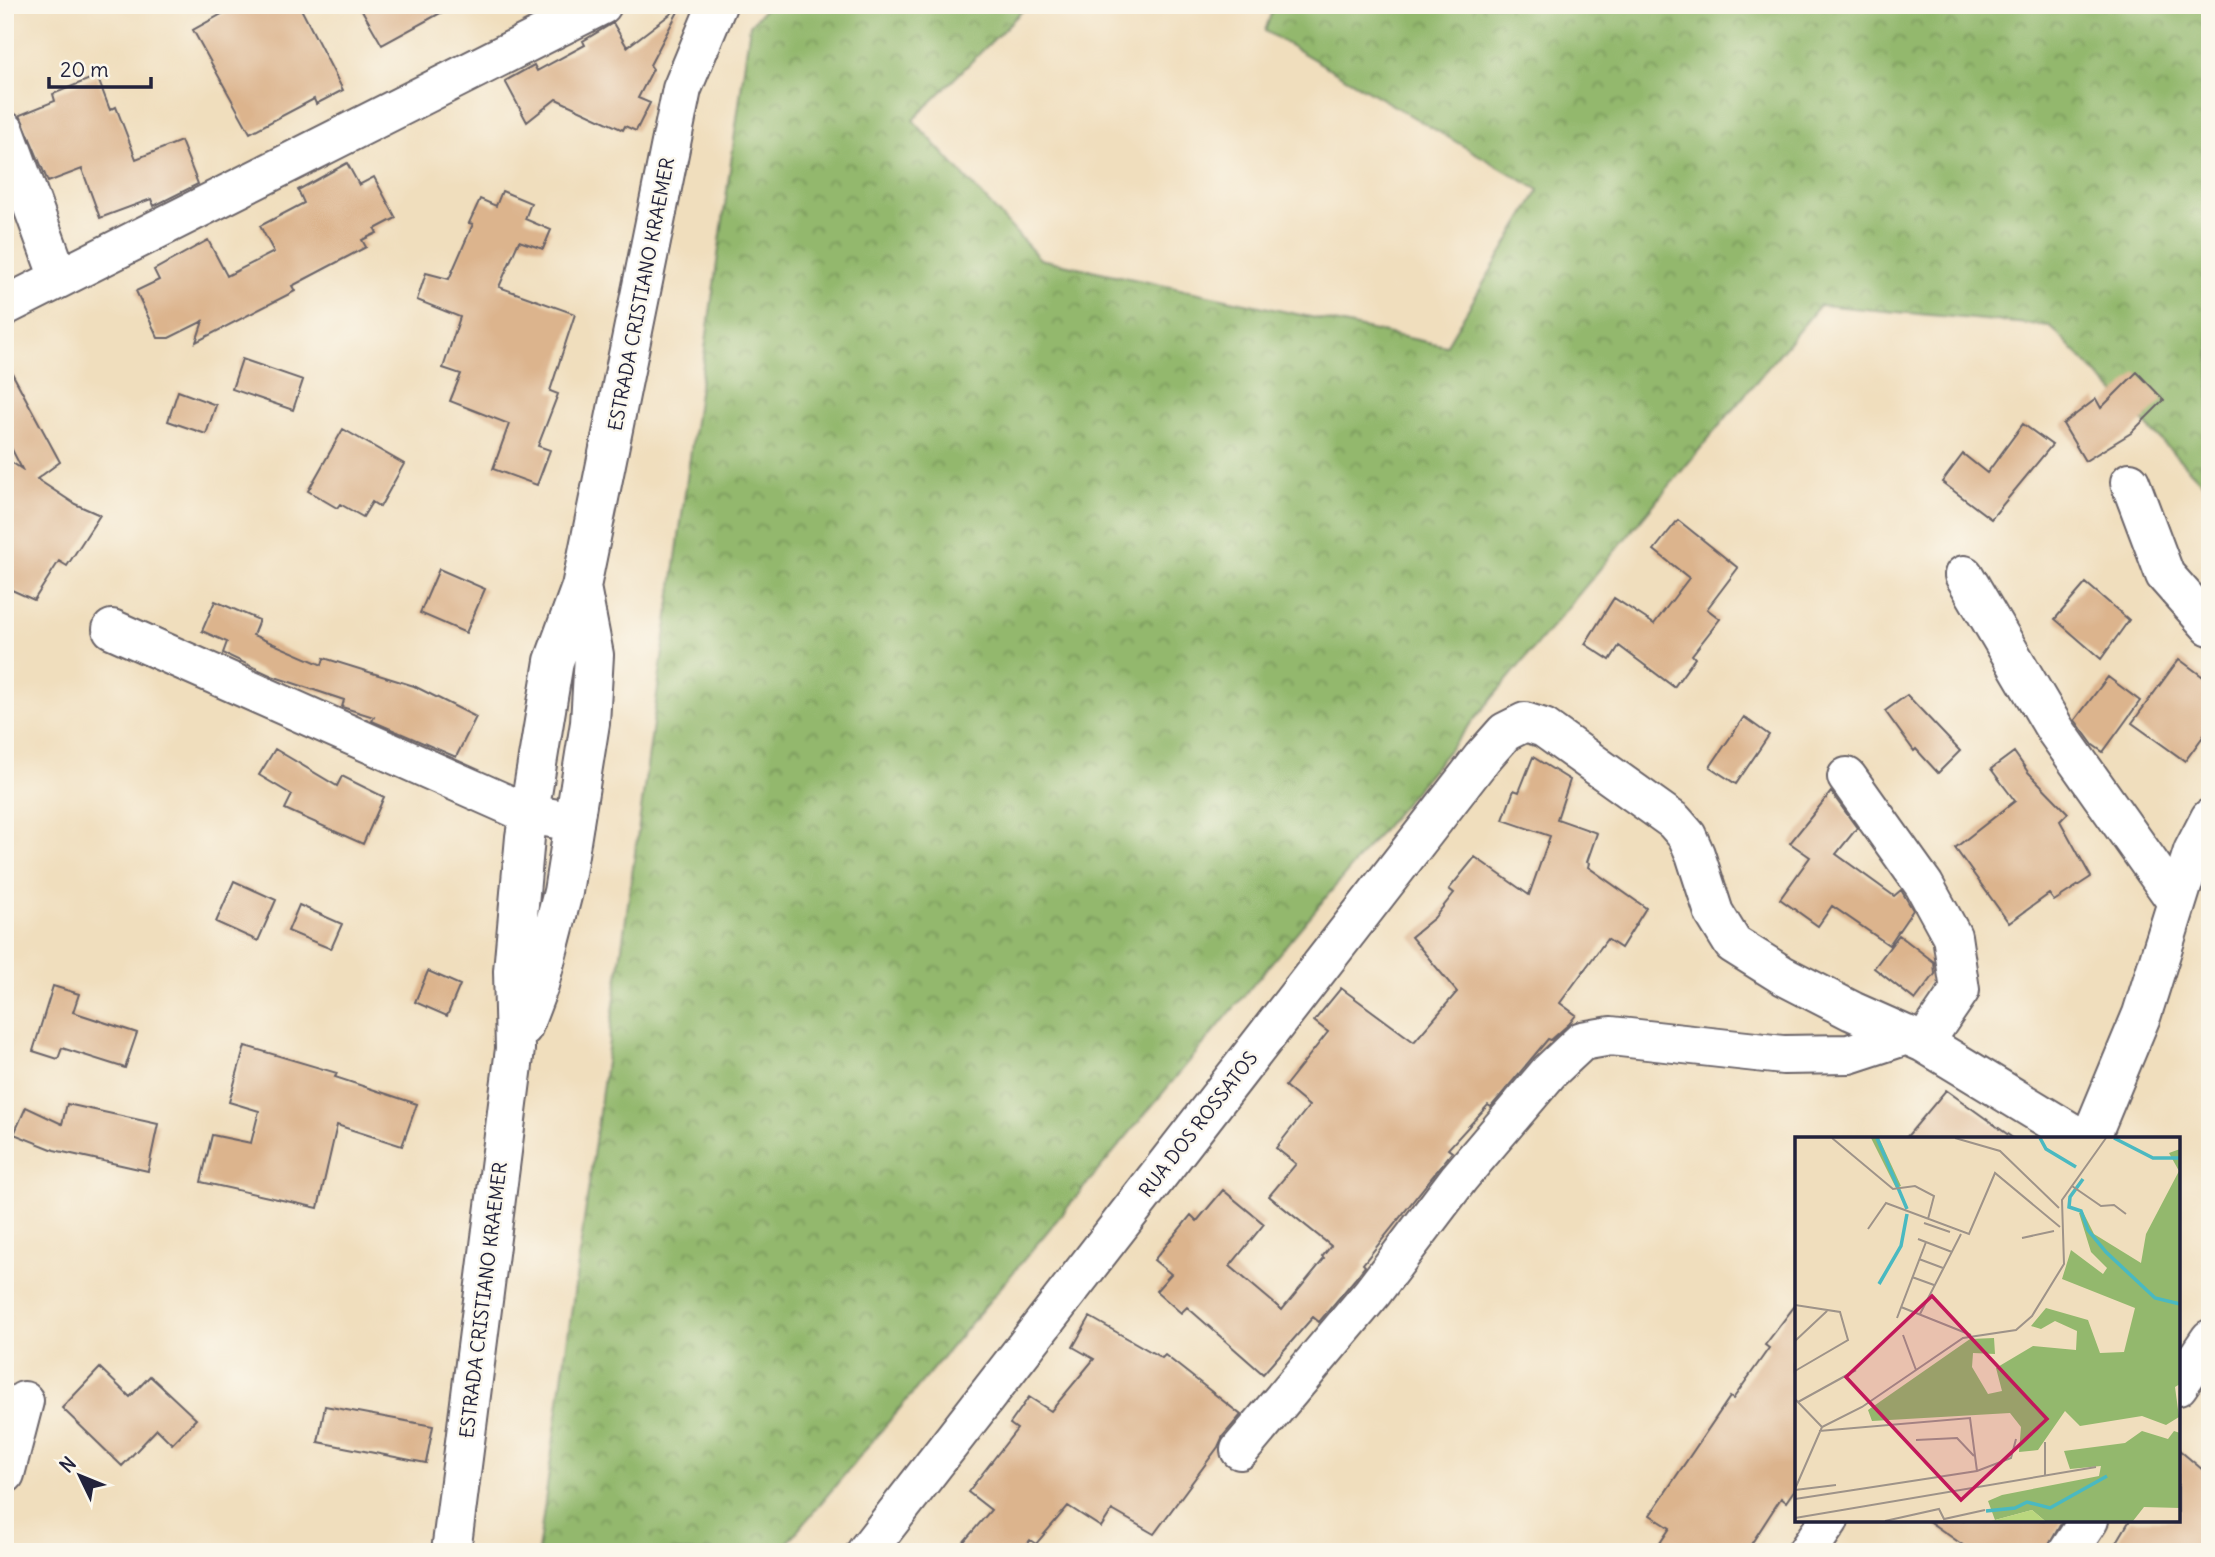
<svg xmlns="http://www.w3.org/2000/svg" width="2215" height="1557" viewBox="0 0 2215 1557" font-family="Delius,sans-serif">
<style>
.forest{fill:url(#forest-crowns);stroke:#5a6d54;stroke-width:2}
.building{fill:#dcb48d}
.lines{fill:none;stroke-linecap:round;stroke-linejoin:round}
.minor-casing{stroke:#6a6468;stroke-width:42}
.major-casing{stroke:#6a6468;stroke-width:42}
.minor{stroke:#fff;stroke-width:38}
.major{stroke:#fff;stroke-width:38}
.labels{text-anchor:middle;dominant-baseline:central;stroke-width:5;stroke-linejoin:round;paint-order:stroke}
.street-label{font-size:19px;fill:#22223b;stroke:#fbf7ec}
.inset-river{fill:none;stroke:#4ab9c1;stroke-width:3.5}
.inset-road{fill:none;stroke:#9e9389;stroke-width:2}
.view{fill:#c2185b;fill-opacity:0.15;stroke:#c2185b;stroke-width:3.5}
.inset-edge{fill:none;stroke:#22223b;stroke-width:3.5}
</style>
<defs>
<pattern id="forest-crowns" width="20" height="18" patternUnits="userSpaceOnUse" patternTransform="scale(1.75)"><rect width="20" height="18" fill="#93b86d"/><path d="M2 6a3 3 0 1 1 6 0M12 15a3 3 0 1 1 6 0" fill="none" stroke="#78955b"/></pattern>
</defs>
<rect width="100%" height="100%" fill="#fbf7ec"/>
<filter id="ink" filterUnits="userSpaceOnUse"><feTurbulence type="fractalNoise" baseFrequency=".0143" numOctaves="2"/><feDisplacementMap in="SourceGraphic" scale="14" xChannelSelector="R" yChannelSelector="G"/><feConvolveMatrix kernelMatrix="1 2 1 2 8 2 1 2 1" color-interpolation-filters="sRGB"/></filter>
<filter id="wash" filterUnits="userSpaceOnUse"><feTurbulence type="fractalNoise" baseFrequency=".00686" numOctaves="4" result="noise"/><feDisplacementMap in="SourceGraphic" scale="28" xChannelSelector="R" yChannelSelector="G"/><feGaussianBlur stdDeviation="1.57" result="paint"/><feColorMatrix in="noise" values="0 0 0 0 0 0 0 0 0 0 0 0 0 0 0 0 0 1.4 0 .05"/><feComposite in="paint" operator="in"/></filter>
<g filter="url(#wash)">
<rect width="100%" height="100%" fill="#f0debd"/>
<path class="forest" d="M 768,5 L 1028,5 L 913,120 L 1040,259 L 1446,346 L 1539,190 L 1265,31 L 1274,5 L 2210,5 L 2210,491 L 2050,326 L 1820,305 L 780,1552 L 538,1552 L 750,25 Z"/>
<g id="blocks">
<path class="building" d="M 238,5 L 299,5 L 343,90 L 316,104 L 314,99 L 250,133 L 193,30 Z
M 359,5 L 455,5 L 382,45 Z
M 681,6 L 650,65 L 653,69 L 638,98 L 650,103 L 636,131 L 625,126 L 623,130 L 556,99 L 527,122 L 505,81 L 534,65 L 537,71 L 585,45 L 583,41 L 613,23 L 627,47 Z
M 97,76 L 110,110 L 116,107 L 136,159 L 181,141 L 198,184 L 154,206 L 151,199 L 100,218 L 82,169 L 48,182 L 20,115 L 55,101 L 53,94 Z
M 347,163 L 359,185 L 374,177 L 396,218 L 375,229 L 377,233 L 362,240 L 366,247 L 292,286 L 295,291 L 196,342 L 203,321 L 169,338 L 158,338 L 136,291 L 159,280 L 154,270 L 208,240 L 227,276 L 274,252 L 260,226 L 304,203 L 298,190 Z
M 502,191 L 531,203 L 525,219 L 551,230 L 543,249 L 519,241 L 499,287 L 575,314 L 550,391 L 558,394 L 538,446 L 550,450 L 537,485 L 493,469 L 509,424 L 450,401 L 461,374 L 443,368 L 460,317 L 417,300 L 426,273 L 449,279 L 473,224 L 469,223 L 480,199 L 496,206 Z
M 242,359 L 303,380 L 293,410 L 232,389 Z
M 5,360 L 60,462 L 37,479 L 75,504 L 100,515 L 67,566 L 59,561 L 34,600 L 5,587 L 5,458 L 22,469 L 5,436 Z
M 2137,372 L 2164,400 L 2131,433 L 2085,461 L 2063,424 L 2096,399 L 2101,408 Z
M 178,391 L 216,405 L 206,434 L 168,421 Z
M 2023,424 L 2052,445 L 1991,519 L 1942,482 L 1963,454 L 1987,473 Z
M 343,429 L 404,464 L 380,507 L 372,502 L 363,517 L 340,504 L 337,508 L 308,491 Z
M 1678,520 L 1738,568 L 1707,609 L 1720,619 L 1692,655 L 1695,658 L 1674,687 L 1619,646 L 1610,660 L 1585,644 L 1614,598 L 1654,624 L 1689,578 L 1654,550 Z
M 439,569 L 485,589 L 466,633 L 420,613 Z
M 2086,583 L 2129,620 L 2101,659 L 2055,619 Z
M 215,601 L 259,620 L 253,635 L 322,665 L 324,658 L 414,686 L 476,717 L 456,757 L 372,721 L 374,717 L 342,707 L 344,700 L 272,676 L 223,653 L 227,642 L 202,631 Z
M 2179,659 L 2210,682 L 2210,727 L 2185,761 L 2132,723 Z
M 2108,677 L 2140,701 L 2103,752 L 2093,745 L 2075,720 Z
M 1907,695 L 1960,751 L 1938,773 L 1916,749 L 1914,751 L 1885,711 Z
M 1744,717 L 1769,735 L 1736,784 L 1710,767 Z
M 275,749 L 337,786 L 342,776 L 384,797 L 363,844 L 285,809 L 292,795 L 259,775 Z
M 2014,752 L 2028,772 L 2068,813 L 2060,821 L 2091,877 L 2054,901 L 2049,894 L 2009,923 L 1955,848 L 2015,801 L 1991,769 Z
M 1533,757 L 1570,780 L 1557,819 L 1597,833 L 1587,862 L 1589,863 L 1588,867 L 1646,908 L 1621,948 L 1607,939 L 1560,1003 L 1576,1015 L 1569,1024 L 1551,1040 L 1548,1039 L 1491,1107 L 1488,1105 L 1448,1149 L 1452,1152 L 1363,1264 L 1365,1266 L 1355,1279 L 1319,1322 L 1313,1317 L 1263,1374 L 1187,1307 L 1181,1313 L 1156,1291 L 1171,1274 L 1154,1260 L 1191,1215 L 1197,1221 L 1223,1190 L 1264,1224 L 1230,1266 L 1282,1310 L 1324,1259 L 1322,1257 L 1331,1246 L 1269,1196 L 1296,1164 L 1276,1148 L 1309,1106 L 1285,1086 L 1328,1032 L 1314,1021 L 1341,988 L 1414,1042 L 1457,992 L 1411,937 L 1434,918 L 1454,893 L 1449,889 L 1475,857 L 1529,895 L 1550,836 L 1503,820 L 1514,790 L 1519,792 Z
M 1831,792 L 1857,828 L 1836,854 L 1894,896 L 1901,890 L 1913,910 L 1889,945 L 1832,906 L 1818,926 L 1780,899 L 1810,857 L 1790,843 Z
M 234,881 L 276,900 L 258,941 L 216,922 Z
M 299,905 L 342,924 L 331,949 L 288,931 Z
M 1899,935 L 1934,962 L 1935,974 L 1915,1000 L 1874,968 Z
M 428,971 L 460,985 L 447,1016 L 415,1002 Z
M 53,986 L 79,994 L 73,1012 L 137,1033 L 125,1068 L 62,1048 L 58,1059 L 33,1051 Z
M 245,1046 L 337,1073 L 335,1077 L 417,1104 L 402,1146 L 337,1125 L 318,1208 L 201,1182 L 212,1135 L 251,1143 L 259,1111 L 229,1102 Z
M 1946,1090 L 2014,1139 L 1905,1139 Z
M 67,1104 L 158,1124 L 148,1171 L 54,1150 L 14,1134 L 26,1107 L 62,1124 Z
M 1797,1303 L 1797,1486 L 1786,1502 L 1781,1498 L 1746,1552 L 1654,1552 L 1670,1528 L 1650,1515 L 1730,1397 L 1733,1399 L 1769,1348 L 1765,1345 Z
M 1090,1317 L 1162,1358 L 1165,1355 L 1241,1415 L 1223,1436 L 1218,1447 L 1154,1534 L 1112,1510 L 1101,1527 L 1068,1506 L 1036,1544 L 1030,1540 L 1021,1552 L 955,1552 L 991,1510 L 968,1492 L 1017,1429 L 1010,1424 L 1029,1397 L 1051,1411 L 1094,1359 L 1073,1347 Z
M 100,1368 L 130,1397 L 150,1376 L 196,1419 L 172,1444 L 157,1429 L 122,1466 L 62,1408 Z
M 325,1406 L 433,1426 L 426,1463 L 318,1442 Z
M 2178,1449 L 2210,1476 L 2210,1552 L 2111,1552 L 2130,1520 L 2178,1520 Z
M 1927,1520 L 2063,1520 L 2045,1552 L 1973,1552 Z"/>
</g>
</g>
<g filter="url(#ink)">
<use href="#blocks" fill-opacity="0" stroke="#6a6468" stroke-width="2"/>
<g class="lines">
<defs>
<path id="minor" d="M 5,131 L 59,278
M 5,306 L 602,5
M 2130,482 L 2165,575 L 2210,626
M 1964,575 L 2056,731 L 2176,901
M 112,629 L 529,814 L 574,822
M 1847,777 L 1924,885 L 1952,936 L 1960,990 L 1924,1043
M 2090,1139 L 2142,1014 L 2193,851 L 2210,818
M 2178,1386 L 2210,1339
M 1240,1450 L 1372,1293 L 1459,1178 L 1549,1072 L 1582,1041 L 1611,1036 L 1783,1055 L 1849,1054 L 1907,1035
M 5,1474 L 24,1401
M 866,1552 L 1482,758 L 1505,732 L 1525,722 L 1544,728 L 1674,821 L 1687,836 L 1695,854 L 1714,913 L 1733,944 L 1784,976 L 1852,1011 L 1924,1043 L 2082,1139
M 1807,1552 L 1829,1520
M 2068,1552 L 2089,1520"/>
<path id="major" d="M 523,1027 L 539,985 L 563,892 L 590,723 L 594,655 L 581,587
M 451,1552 L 515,1049 L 513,971 L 525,837 L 554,661 L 581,587 L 682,89 L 717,5"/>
</defs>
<use href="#minor" class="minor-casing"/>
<use href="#major" class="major-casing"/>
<use href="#minor" class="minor"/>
<use href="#major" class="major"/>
</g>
</g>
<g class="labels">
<g class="street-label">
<text transform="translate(641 294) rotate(-79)">ESTRADA CRISTIANO KRAEMER</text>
<text transform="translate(1198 1124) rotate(-52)">RUA DOS ROSSATOS</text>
<text transform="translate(483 1300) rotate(-83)">ESTRADA CRISTIANO KRAEMER</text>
</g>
</g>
<g transform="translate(1795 1137)">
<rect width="385" height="385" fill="#f0debd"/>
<path d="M 76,1 L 84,1 L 106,49 L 101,51 ZM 385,12 L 385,247 L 380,250 L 384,280 L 371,288 L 347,279 L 285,289 L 270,274 L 243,313 L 224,315 L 226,290 L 215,276 L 77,284 L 73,273 L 175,202 L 199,201 L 200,217 L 178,216 L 177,230 L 193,257 L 207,254 L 201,231 L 238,209 L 281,213 L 282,194 L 260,184 L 246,192 L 236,189 L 251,171 L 293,183 L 305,216 L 329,215 L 340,171 L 267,142 L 276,113 L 308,137 L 312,131 L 296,115 L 284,76 L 288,75 L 299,97 L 346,126 L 351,97 L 384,34 L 374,16 ZM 347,294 L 373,302 L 379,294 L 385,296 L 385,371 L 349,370 L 338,384 L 250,384 L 237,373 L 200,383 L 193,364 L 207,358 L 304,339 L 306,329 L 275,332 L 269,314 L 330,306 Z" fill="#93b86d"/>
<path d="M 237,373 L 250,384 L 196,384 L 200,383 Z" fill="#bad77e"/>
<path class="inset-river" d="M 82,1 L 112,72M 245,1 L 251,12 L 281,30M 319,1 L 358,21 L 385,21M 288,42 L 275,60 L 274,70 L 286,74 L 293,93 L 311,115 L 360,161 L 385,167M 84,147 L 106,109 L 112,77M 191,374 L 220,371 L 232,365 L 255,371 L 312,339"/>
<path class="inset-road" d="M 37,1 L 98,52 L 120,49 L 139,59 L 133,82M 160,1 L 205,14 L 264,71M 277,49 L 306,69 L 319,68 L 331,77M 129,86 L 155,95M 73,92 L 91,66 L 174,97 L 200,36 L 265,90M 227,101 L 259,94M 123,102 L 157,115M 124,122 L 148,131M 117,140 L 139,148M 0,168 L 45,175 L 53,203 L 0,234M 106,170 L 176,198M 125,177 L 166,97M 102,181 L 131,105M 108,198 L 121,233M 0,204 L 32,174M 0,262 L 27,290M 3,265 L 61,233M 24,294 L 175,281 L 182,334M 121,303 L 162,301 L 179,319M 250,305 L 250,339M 0,352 L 27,290 L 67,270 L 168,201 L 221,193 L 237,179 L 269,127 L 267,63 L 311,1M 0,353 L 41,348M 0,362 L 182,334 L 216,321 L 221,302M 0,381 L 301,330M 90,384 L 144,372 L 149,382 L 190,373"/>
<path class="view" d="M 137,159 L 252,282 L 166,363 L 51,240 Z"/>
<rect width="385" height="385" class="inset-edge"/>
</g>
<rect width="2215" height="1557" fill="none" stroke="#fbf7ec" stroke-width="28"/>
<g transform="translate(80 1476) rotate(313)" stroke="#fbf7ec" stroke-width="5" paint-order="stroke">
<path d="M0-5L12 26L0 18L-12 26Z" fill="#22223b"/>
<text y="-10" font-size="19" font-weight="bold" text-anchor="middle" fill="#22223b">N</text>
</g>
<path d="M49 77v10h102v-10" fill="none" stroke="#22223b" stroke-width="3.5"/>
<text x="60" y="77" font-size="21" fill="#22223b" stroke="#fbf7ec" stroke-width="5" paint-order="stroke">20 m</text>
</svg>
